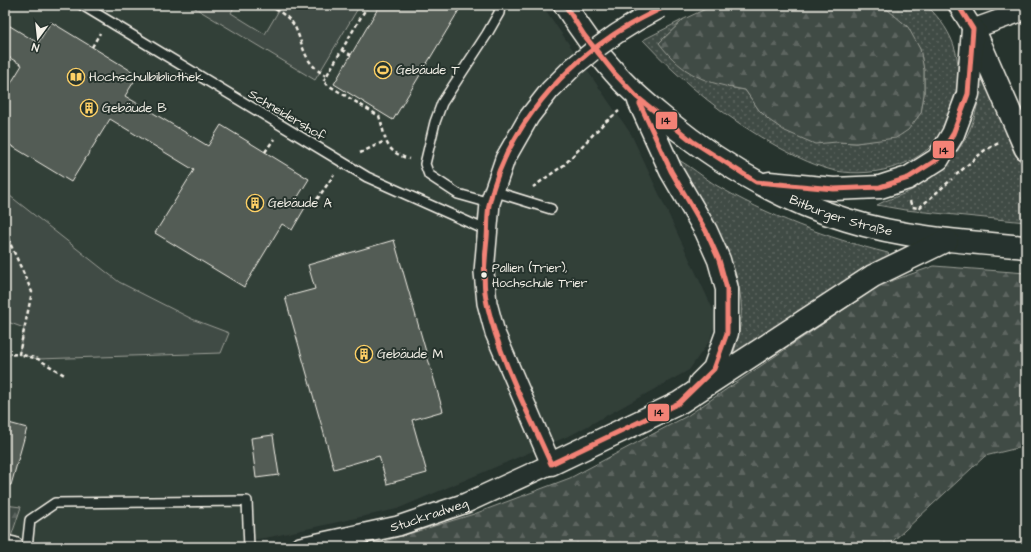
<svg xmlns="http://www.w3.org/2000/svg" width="1031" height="552" viewBox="0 0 1031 552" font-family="'Architects Daughter',sans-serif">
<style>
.built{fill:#333f39}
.grass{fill:url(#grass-dots);stroke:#9a9e96}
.forest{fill:url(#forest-firs);stroke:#9a9e96}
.green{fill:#414b45;stroke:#9a9e96}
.building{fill:#525c55;stroke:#f4f1e8}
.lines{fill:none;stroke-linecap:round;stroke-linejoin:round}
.service-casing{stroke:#f4f1e8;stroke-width:12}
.minor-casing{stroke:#f4f1e8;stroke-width:22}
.primary-casing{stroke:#f4f1e8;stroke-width:25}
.path{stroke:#f4f1e8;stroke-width:2.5;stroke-dasharray:4 3;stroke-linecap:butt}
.service{stroke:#26332d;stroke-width:9}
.minor{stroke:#26332d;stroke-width:19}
.primary{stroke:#26332d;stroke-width:22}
.minor-bridge-casing{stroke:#f4f1e8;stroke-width:22;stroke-linecap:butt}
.minor-bridge{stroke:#26332d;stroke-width:19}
.bus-1-casing{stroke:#26332d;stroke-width:8}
.bus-1{stroke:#f38276;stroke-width:5}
.bus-dot{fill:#f4f1e8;stroke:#26332d;stroke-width:1.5}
.labels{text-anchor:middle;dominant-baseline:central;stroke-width:4;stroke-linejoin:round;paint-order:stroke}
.bus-label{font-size:12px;fill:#f4f1e8;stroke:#26332d;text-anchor:start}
.poi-label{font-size:13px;fill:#f4f1e8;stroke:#26332d;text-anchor:start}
.street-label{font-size:13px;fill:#f4f1e8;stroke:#26332d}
.line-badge{stroke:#26332d;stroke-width:1.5}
.pale-badge-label{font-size:11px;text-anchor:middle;font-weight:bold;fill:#111}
</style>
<defs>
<pattern id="grass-dots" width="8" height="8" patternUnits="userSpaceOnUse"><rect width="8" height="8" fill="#414b45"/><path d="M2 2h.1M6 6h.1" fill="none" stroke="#5d6560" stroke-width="1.8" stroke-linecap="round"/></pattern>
<pattern id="forest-firs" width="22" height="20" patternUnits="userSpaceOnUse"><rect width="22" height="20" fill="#414b45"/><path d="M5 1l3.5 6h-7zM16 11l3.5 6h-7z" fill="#5d6560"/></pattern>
</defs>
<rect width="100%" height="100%" fill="#26332d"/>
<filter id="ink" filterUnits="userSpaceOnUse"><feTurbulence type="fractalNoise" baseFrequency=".025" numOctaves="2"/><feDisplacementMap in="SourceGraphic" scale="8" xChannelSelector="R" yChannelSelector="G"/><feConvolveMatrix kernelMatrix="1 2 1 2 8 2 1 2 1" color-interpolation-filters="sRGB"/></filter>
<g filter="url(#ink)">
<path class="built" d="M 5,5 L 542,5 L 631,134 L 717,318 L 710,340 L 689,370 L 573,434 L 397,509 L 270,537 L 203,547 L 89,547 L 11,537 L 20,507 L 5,505 Z"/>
<path class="grass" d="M 877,5 L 926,5 C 956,33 965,64 953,103 C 951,110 949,119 946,126 C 927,165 875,178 836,171 C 817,167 797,157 780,148 C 728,120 683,83 643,40 L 684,19 L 659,43 L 727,87 L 745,90 L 759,110 L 837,142 L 856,143 L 875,140 L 921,113 L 924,94 L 924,71 L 920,49 L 888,10 Z
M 981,80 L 986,81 L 1014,153 L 1026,169 L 1026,222 L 905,210 L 877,205 C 887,199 898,197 908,192 C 915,189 922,183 928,178 C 966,150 976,126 981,80 Z
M 679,160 C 691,167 702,176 714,184 C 768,216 827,238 888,253 L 891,257 L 733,355 C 738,338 743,319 741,301 C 737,256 702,199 677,161 Z"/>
<path class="forest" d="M 714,5 L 877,5 L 888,10 L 908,27 L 920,49 L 924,70 L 924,94 L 921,113 L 908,130 L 896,138 L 856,143 L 837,142 L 815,144 L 785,131 L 769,120 L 759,110 L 745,90 C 706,83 684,76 659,43 L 684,19 Z
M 934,266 L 1026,273 L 1026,446 L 985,456 L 892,542 L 895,547 L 365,547 L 474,514 L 570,478 L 687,416 L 880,285 Z
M 5,505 L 21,507 L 11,537 L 5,546 Z"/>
<path class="green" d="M 190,5 L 231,5 L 234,7 L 231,13 L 265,34 L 282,5 L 360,5 L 315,80 Z
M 5,192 L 119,282 L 192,319 L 229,333 L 221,353 L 38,359 L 19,354 L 24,328 L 5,321 Z"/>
<path class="building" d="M 380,5 L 462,5 L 393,120 L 334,84 Z
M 51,22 L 138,75 L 125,96 L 208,146 L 221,125 L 309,179 L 296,200 L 306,206 L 292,230 L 282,224 L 244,287 L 155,233 L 194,170 L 110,119 L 71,182 L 5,142 L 5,93 L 22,65 L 5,55 L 5,23 L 38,43 Z
M 394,240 L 443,411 L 412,420 L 427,473 L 387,484 L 379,456 L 334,469 L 285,297 L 315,289 L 308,265 Z
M 5,422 L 27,428 L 11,485 L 5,485 Z
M 273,435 L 279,475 L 256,478 L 251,438 Z"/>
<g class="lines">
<defs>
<path id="service" d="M 82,5 L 367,177 L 488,231
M 493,191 L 551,209
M 490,203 L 458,194 L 429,175 L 425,164 L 435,122 L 442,103 L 487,34 L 499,13 L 500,5
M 27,547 L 30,520 L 55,503 L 247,501 L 249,547"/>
<g id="minor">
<path d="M 958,5 L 973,29 L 1026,10"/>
<path d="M 5,545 L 14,547"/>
<path id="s1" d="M 300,547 L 398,526 L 466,503 L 551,464 L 495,333 L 487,303 L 484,272 L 490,203 L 505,159 L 529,117 L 550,90 L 573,67"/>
</g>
<g id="primary">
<path id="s2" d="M 565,5 C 580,29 596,52 615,73 C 630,91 648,105 666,120 C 720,164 780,200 847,220 C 904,238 966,242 1026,247"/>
<path d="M 974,30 L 1026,149"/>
<path d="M 639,101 L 671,171 L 706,231 L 719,260 L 727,289 L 727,333 L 714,369 L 700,383"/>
<path d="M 769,183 L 834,189 L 880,187 L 908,178 L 938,159 L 953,134 L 968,94 L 973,29"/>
<path d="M 551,464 L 679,403 L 873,276 L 947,240"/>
</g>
</defs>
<use href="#service" class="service-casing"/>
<use href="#minor" class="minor-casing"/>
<use href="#primary" class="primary-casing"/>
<path class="path" d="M 269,5 C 278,11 290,17 295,27 C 305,49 303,62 326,76
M 368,5 L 323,82 L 379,116 C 387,139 382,150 409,159
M 92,47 L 100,33
M 342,50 L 351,55
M 265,152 L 274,139
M 360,153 L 385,141
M 956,175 L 985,150 L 999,143
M 533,187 L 564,165 L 604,123 L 619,111
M 910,201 L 912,207 L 919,208 L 952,179
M 313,205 L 334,175
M 5,232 L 32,292 L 19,354 L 38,359 L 66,376
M 5,355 L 19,354"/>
<use href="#service" class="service"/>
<use href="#minor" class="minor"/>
<use href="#primary" class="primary"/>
<defs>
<path id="minor-bridge" d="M 573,67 C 602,42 627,25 661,8"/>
</defs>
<use href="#minor-bridge" class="minor-bridge-casing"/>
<use href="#minor-bridge" class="minor-bridge"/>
<defs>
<path id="bus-1" d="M 565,5 L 584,35 L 615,74 L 637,97 L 692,141 L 756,182 L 834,189 L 880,187 L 908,178 L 938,159 L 953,134 L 968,94 L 973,29 L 958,5
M 551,464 L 679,403 L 714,369 L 727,333 L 727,289 L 719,260 L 706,231 L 671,171 L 640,104
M 551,464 C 528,412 500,360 487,304 C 482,283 485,260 487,238 C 488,227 487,216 489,205 C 503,138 554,75 610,37 C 628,24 648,15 668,5"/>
</defs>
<use href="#bus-1" class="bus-1-casing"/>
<use href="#bus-1" class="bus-1"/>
</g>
</g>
<defs>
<symbol id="stadium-ring" viewBox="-11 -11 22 22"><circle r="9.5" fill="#26332d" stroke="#ffd166" stroke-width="1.5"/><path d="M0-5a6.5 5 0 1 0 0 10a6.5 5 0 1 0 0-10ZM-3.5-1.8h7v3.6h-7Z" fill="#ffd166"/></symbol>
<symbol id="library-ring" viewBox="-11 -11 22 22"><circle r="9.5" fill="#26332d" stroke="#ffd166" stroke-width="1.5"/><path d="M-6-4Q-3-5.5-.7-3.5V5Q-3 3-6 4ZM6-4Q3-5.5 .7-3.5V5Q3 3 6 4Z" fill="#ffd166"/></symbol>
<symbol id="building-ring" viewBox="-11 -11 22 22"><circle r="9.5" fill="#26332d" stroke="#ffd166" stroke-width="1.5"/><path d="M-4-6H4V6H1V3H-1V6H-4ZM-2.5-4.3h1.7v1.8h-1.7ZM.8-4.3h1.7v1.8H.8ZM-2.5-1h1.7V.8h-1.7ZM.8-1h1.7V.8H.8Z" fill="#ffd166"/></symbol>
</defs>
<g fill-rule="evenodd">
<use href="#stadium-ring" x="373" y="60" width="20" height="20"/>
<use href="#library-ring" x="66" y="67" width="20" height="20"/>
<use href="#building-ring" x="79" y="98" width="20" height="20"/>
<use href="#building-ring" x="245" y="193" width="20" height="20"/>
<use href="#building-ring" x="354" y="344" width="20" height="20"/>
</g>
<circle class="bus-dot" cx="484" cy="275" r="3.5"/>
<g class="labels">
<g class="bus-label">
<text x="492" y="268">Pallien (Trier),<tspan x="492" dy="15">Hochschule Trier</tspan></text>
</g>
<g class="poi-label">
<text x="396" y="70">Gebäude T</text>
<text x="89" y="77">Hochschulbibliothek</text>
<text x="102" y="108">Gebäude B</text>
<text x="268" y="203">Gebäude A</text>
<text x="377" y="354">Gebäude M</text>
</g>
<g class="street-label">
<text transform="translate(287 115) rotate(31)">Schneidershof</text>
<text stroke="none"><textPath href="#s2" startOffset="355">Bitburger Straße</textPath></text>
<text stroke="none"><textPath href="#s1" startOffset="133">Stuckradweg</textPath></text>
</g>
</g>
<g class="line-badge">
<rect x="655" y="111" width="23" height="19" rx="4" fill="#f38276"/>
<rect x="932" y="140" width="23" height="19" rx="4" fill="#f38276"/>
<rect x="647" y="403" width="23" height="19" rx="4" fill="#f38276"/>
</g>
<g class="pale-badge-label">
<text x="666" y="124">14</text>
<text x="944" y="154">14</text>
<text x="659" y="416">14</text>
</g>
<rect width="1031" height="552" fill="none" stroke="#26332d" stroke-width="20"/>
<rect x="10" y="10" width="1011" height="532" fill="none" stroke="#f4f1e8" stroke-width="1.5" filter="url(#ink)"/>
<g transform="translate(38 38) rotate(195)" stroke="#26332d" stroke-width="3" paint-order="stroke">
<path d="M0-3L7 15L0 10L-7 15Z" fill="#f4f1e8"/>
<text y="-6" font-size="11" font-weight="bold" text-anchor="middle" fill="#f4f1e8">N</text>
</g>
</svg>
